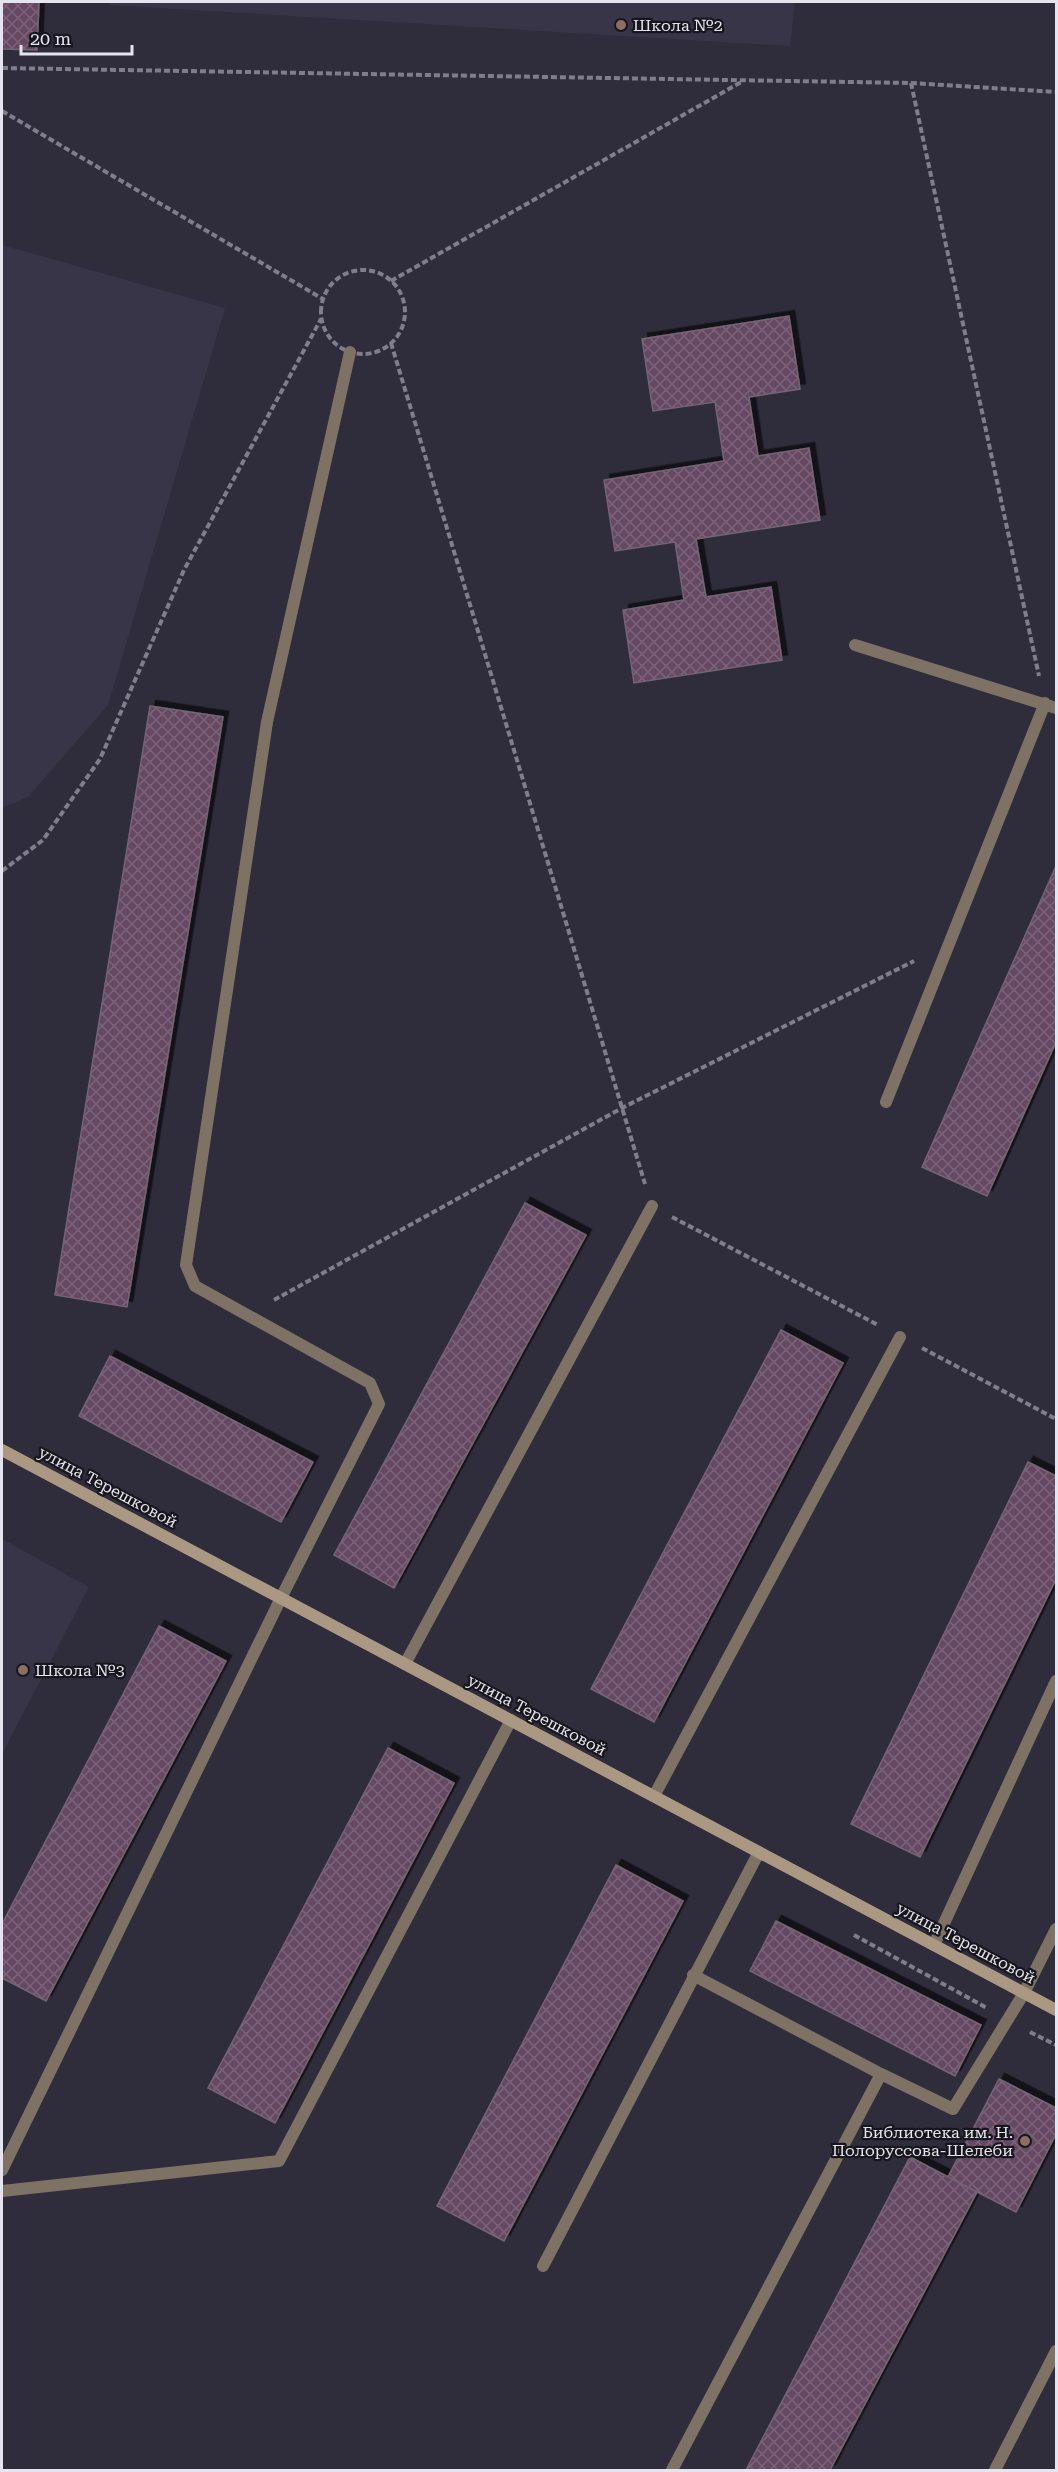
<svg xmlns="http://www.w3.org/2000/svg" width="1058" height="2472" viewBox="0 0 1058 2472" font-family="'Roboto Serif',serif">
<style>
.built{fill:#383549}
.building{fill:url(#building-cross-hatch);stroke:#746572;stroke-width:1.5;filter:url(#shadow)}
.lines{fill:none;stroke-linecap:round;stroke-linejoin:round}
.path{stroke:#7f7e8a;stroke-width:4;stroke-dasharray:6 3;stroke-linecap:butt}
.lane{stroke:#7d7264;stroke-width:12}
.street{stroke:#7d7264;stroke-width:12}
.secondary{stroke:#aa9882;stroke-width:12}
.education-dot{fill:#8d6e63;stroke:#17161d;stroke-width:2}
.labels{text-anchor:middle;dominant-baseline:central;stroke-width:4.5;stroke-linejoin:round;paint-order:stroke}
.poi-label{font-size:16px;fill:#e6e5ef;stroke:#17161d;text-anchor:start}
.street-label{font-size:16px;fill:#e6e5ef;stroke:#17161d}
</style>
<defs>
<pattern id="building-cross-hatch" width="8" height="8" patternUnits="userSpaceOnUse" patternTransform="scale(1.5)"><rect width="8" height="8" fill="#654963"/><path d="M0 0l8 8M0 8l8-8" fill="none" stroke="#7b637a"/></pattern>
<filter id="shadow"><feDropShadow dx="5.5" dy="-5.5" stdDeviation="0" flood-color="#0009"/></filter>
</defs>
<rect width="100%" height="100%" fill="#2f2d3c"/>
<path class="built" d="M 108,2 L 795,2 L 790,46 L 110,5 Z
M 2,245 L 225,308 L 108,705 L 28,797 L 2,808 Z
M 2,1539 L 89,1587 L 2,1754 Z"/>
<path class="building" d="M 2,2 L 39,2 L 37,50 L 2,49 Z
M 789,316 L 800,389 L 749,397 L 758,456 L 809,448 L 820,520 L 696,539 L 706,597 L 771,587 L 782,660 L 634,683 L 623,610 L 684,600 L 675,542 L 615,551 L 604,480 L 724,461 L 715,402 L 653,411 L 642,339 Z
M 150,706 L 223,717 L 127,1307 L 55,1295 Z
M 1056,866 L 1056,1042 L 987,1196 L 922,1167 Z
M 525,1203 L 586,1235 L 394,1588 L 334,1555 Z
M 781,1330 L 843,1363 L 654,1722 L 591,1689 Z
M 110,1356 L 313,1462 L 281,1522 L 79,1416 Z
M 1028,1462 L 1056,1476 L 1056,1579 L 920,1857 L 851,1824 Z
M 159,1626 L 226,1661 L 46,2001 L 2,1978 L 2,1924 Z
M 388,1748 L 454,1783 L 275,2123 L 208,2088 Z
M 616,1865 L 683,1901 L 504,2241 L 437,2206 Z
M 776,1921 L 981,2025 L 955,2076 L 750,1971 Z
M 999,2079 L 1056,2108 L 1056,2134 L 1016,2212 L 948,2177 Z
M 910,2157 L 977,2192 L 830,2470 L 746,2470 Z"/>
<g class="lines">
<path class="path" d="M 2,68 L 911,83 L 1056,92
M 911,83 L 1039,676
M 2,111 L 323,299
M321 312a42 42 0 1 1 84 0a42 42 0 1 1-84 0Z
M 391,281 L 743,81
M 391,343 L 645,1184
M 2,871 L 43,840 L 100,759 L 184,570 L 321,319
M 672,1217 L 878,1325
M 274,1300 L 622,1108 L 914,961
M 922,1348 L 1056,1419
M 854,1935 L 987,2008
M 1030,2032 L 1056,2045"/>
<path class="lane" d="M 855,645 L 1056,708
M 886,1102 L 1045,703
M 405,1664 L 652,1206
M 654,1796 L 900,1337
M 934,1945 L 1056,1681
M 881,2074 L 953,2109 L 1024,1993 L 1056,1929
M 2,2170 L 281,1598 L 379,1404 L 370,1383 L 195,1286 L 186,1265 L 267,722 L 350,352
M 2,2191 L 279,2161 L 511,1720
M 543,2266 L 759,1852
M 672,2470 L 881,2074 L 693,1975"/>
<path class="street" d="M 995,2470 L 1056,2351"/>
<path class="secondary" d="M 2,1450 L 1056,2010"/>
</g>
<g class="education-dot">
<circle cx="621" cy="25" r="6"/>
<circle cx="23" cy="1670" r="6"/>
<circle cx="1025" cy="2141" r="6"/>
</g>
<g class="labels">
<g class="poi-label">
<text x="633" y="25">Школа №2</text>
<text x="35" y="1670">Школа №3</text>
<text x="1013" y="2132" text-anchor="end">Библиотека им. Н.<tspan x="1013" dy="18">Полоруссова-Шелеби</tspan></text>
</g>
<g class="street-label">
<text transform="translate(108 1487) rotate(28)">улица Терешковой</text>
<text transform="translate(537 1715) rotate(28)">улица Терешковой</text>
<text transform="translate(966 1943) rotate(28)">улица Терешковой</text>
</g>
</g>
<rect width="1058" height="2472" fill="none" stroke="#e6e5ef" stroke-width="6"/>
<path d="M21 45v9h111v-9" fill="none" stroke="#e6e5ef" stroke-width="3"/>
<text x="30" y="45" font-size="18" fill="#e6e5ef" stroke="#17161d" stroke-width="4.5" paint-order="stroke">20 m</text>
</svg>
